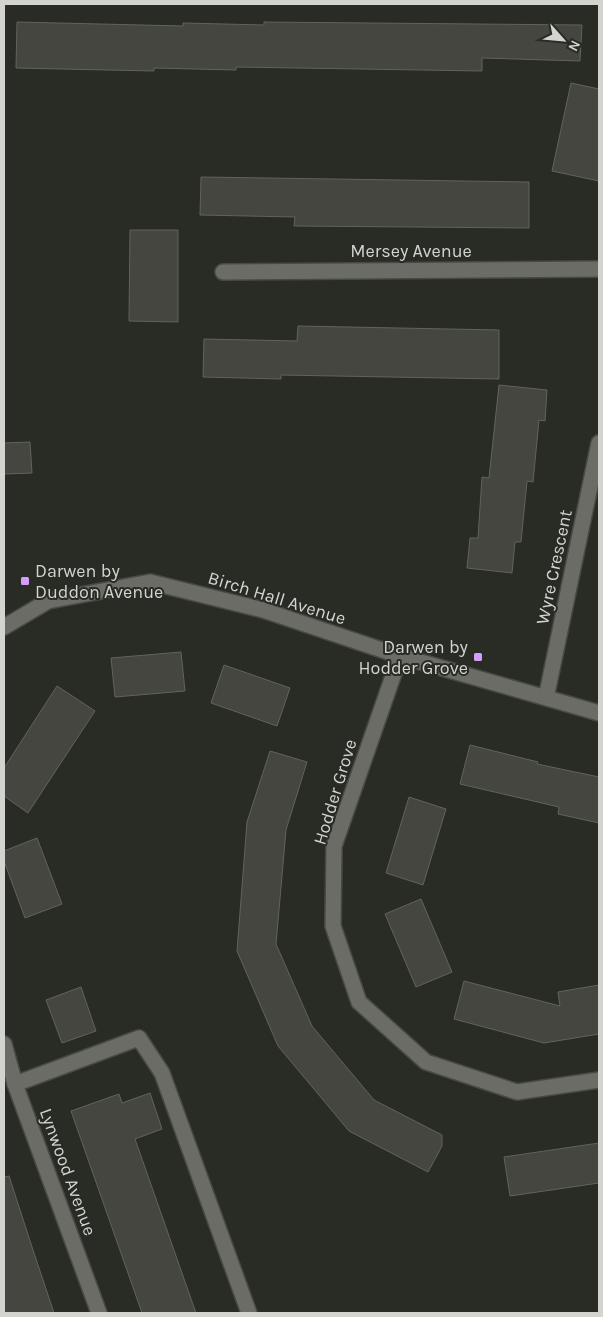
<svg xmlns="http://www.w3.org/2000/svg" width="603" height="1317" viewBox="0 0 603 1317" font-family="Karla,sans-serif">
<style>
.building{fill:#44463f;stroke:#61635c}
.lines{fill:none;stroke-linecap:round;stroke-linejoin:round}
.lane-casing{stroke:#484944;stroke-width:18}
.street-casing{stroke:#484944;stroke-width:18}
.lane{stroke:#6a6c65;stroke-width:15}
.street{stroke:#6a6c65;stroke-width:15}
.poi-dot{fill:#d59cfb;stroke:#292b25;stroke-width:2}
.labels{text-anchor:middle;dominant-baseline:central;stroke-width:4;stroke-linejoin:round;paint-order:stroke}
.street-label{font-size:18px;fill:#d3d4d0;stroke:#292b25}
.poi-label{font-size:18px;fill:#d3d4d0;stroke:#292b25;text-anchor:start}
</style>
<rect width="100%" height="100%" fill="#292b25"/>
<path class="building" d="M 17,22 L 183,26 L 183,23 L 264,25 L 264,22 L 582,25 L 580,61 L 482,58 L 482,71 L 236,67 L 236,70 L 154,68 L 154,71 L 16,68 Z
M 571,83 L 599,89 L 599,181 L 552,171 Z
M 201,177 L 529,182 L 529,228 L 294,226 L 295,217 L 200,215 Z
M 130,230 L 178,230 L 178,322 L 129,321 Z
M 298,326 L 499,330 L 499,379 L 281,375 L 281,379 L 203,377 L 204,339 L 297,341 Z
M 499,385 L 547,390 L 545,421 L 539,420 L 533,482 L 527,481 L 521,542 L 515,542 L 512,573 L 467,568 L 470,538 L 478,538 L 482,477 L 489,478 Z
M 30,442 L 32,473 L 4,474 L 4,443 Z
M 181,652 L 185,691 L 115,697 L 111,658 Z
M 224,665 L 290,688 L 277,726 L 211,703 Z
M 57,686 L 95,711 L 28,813 L 4,796 L 4,768 Z
M 470,745 L 538,762 L 537,764 L 599,777 L 599,823 L 558,814 L 559,807 L 460,784 Z
M 270,751 L 307,762 L 286,830 L 276,944 L 312,1026 L 374,1100 L 442,1135 L 442,1146 L 428,1172 L 349,1131 L 278,1046 L 237,951 L 247,822 Z
M 409,797 L 446,809 L 423,885 L 386,873 Z
M 37,838 L 62,904 L 25,918 L 4,861 L 4,851 Z
M 421,899 L 452,972 L 416,987 L 385,914 Z
M 464,981 L 560,1006 L 558,992 L 599,985 L 599,1034 L 544,1043 L 454,1019 Z
M 81,987 L 96,1031 L 62,1043 L 46,1000 Z
M 150,1093 L 162,1129 L 135,1139 L 196,1313 L 142,1313 L 71,1111 L 119,1094 L 122,1103 Z
M 599,1143 L 599,1183 L 510,1196 L 504,1157 Z
M 9,1176 L 32,1247 L 54,1313 L 4,1313 L 4,1177 Z"/>
<g class="lines">
<defs>
<path id="lane" d="M 15,1084 L 139,1038 L 162,1073 L 249,1313"/>
<path id="street" d="M 223,272 L 599,269
M 4,627 L 48,601 L 150,582 L 263,610 L 400,656 L 599,713
M 400,656 L 334,846 L 333,926 L 359,1002 L 426,1062 L 517,1092 L 599,1080
M 546,698 L 599,443
M 4,1044 L 15,1084 L 99,1313"/>
</defs>
<use href="#lane" class="lane-casing"/>
<use href="#street" class="street-casing"/>
<use href="#lane" class="lane"/>
<use href="#street" class="street"/>
</g>
<g class="poi-dot">
<rect x="20" y="576" width="10" height="10" rx="2.5"/>
<rect x="473" y="652" width="10" height="10" rx="2.5"/>
</g>
<g class="labels">
<g class="street-label">
<text x="411" y="251">Mersey Avenue</text>
<text transform="translate(554 567) rotate(-78)">Wyre Crescent</text>
<text transform="translate(277 598) rotate(17)">Birch Hall Avenue</text>
<text transform="translate(335 792) rotate(-73)">Hodder Grove</text>
<text transform="translate(68 1172) rotate(70)">Lynwood Avenue</text>
</g>
<g class="poi-label">
<text x="35" y="571">Darwen by<tspan x="35" dy="21">Duddon Avenue</tspan></text>
<text x="468" y="647" text-anchor="end">Darwen by<tspan x="468" dy="21">Hodder Grove</tspan></text>
</g>
</g>
<rect width="603" height="1317" fill="none" stroke="#d3d4d0" stroke-width="10"/>
<g transform="translate(563 40) rotate(117)" stroke="#292b25" stroke-width="4" paint-order="stroke">
<path d="M0-4L9 19L0 12L-9 19Z" fill="#d3d4d0"/>
<text y="-8" font-size="14" font-weight="bold" text-anchor="middle" fill="#d3d4d0">N</text>
</g>
</svg>
